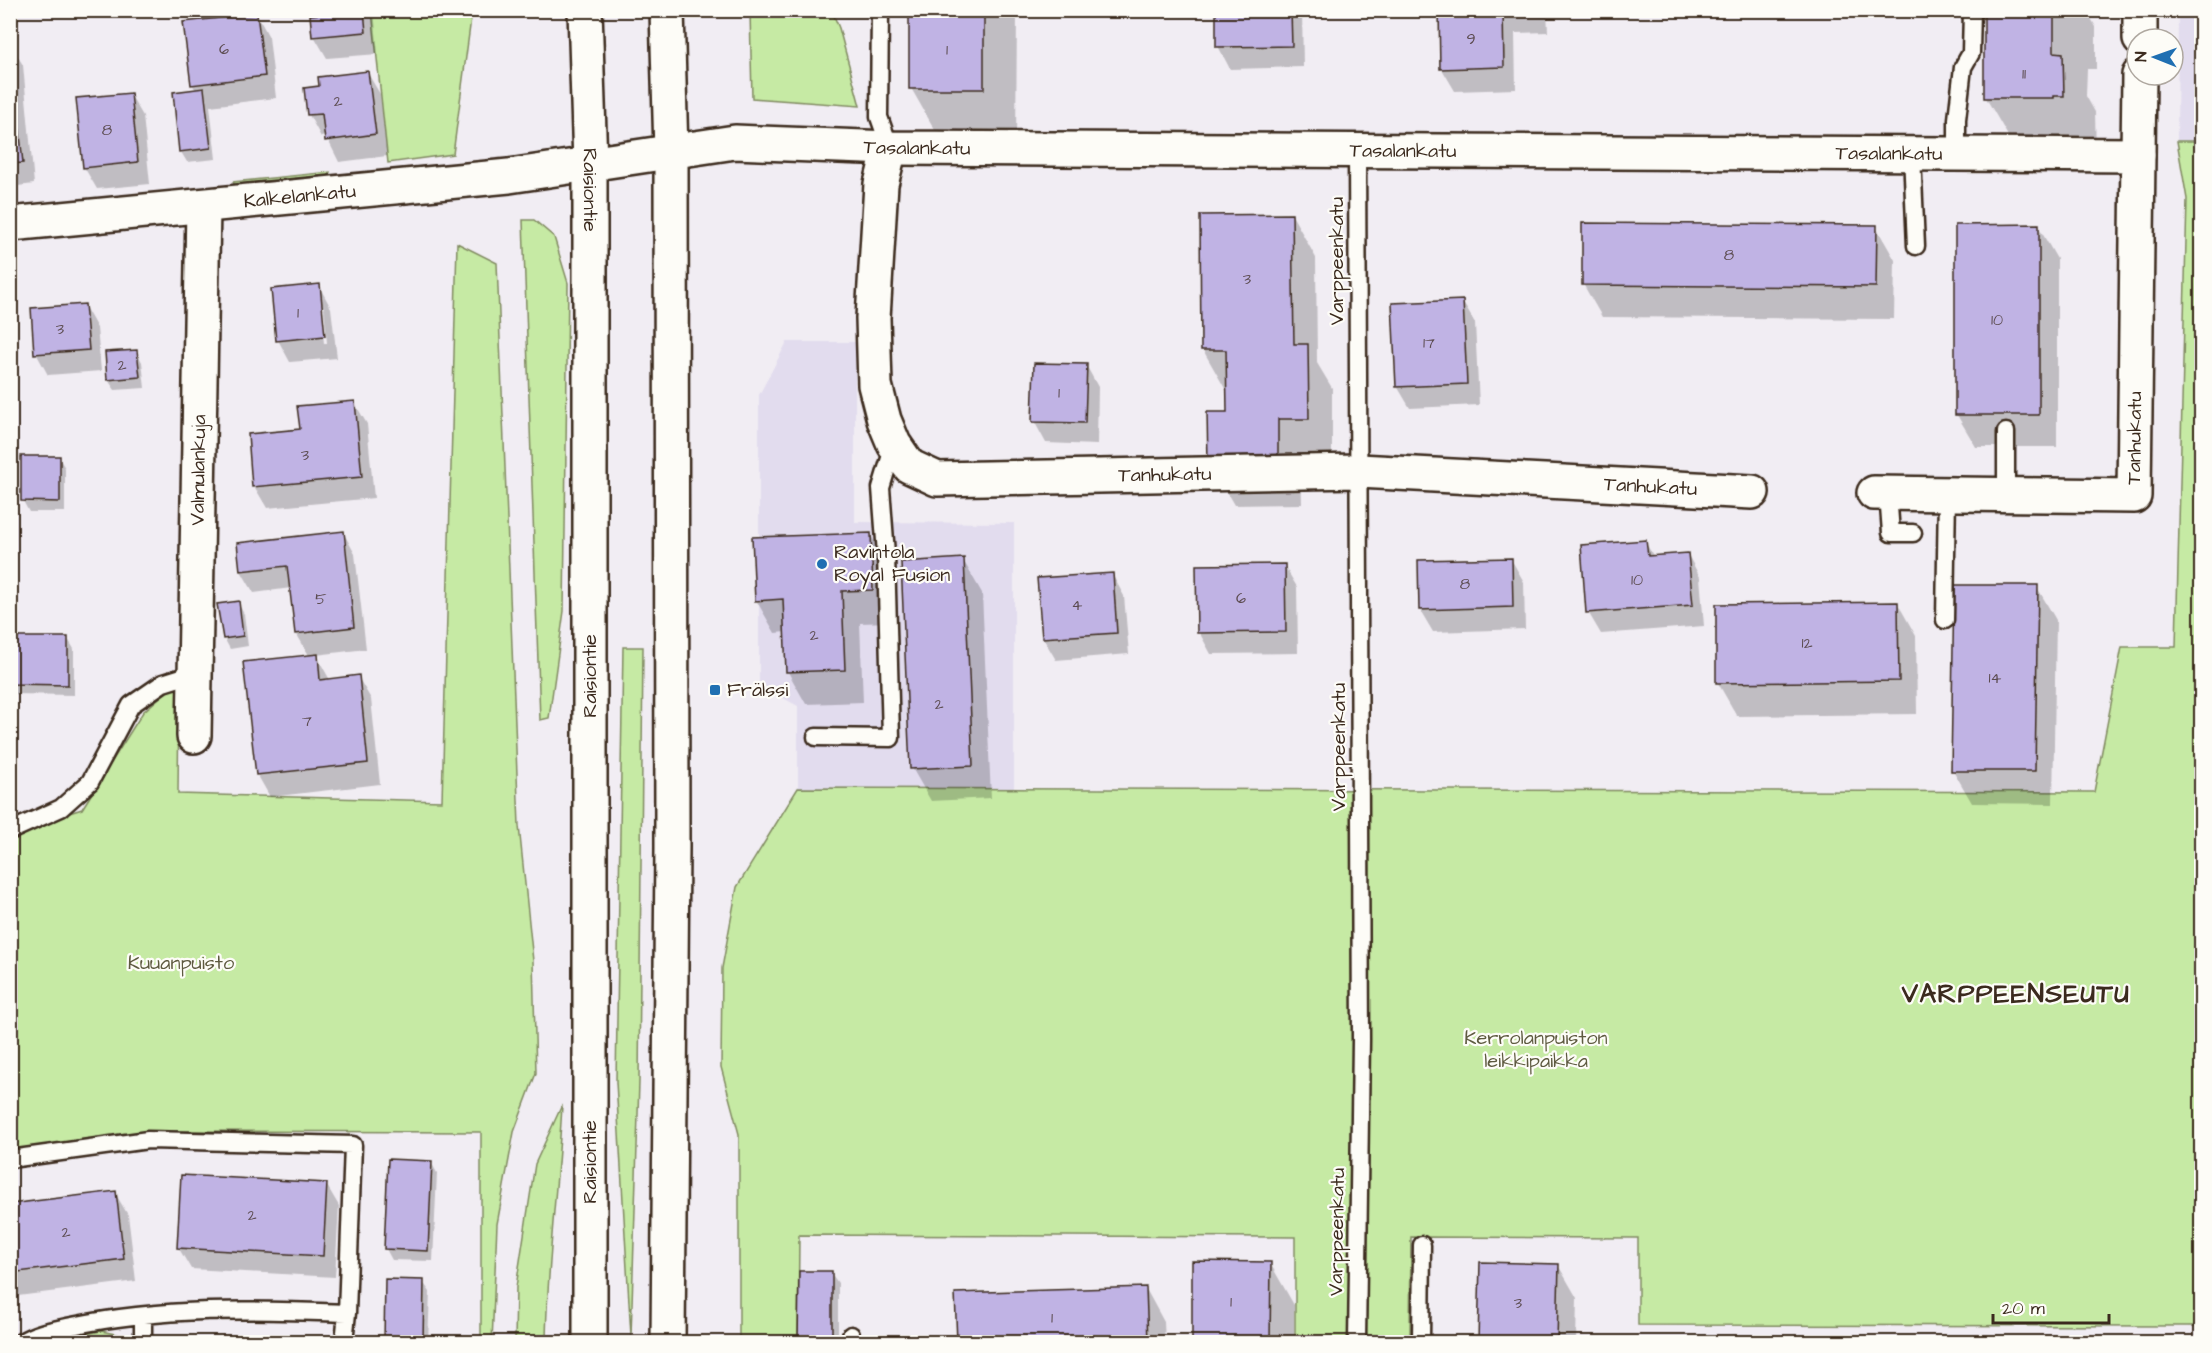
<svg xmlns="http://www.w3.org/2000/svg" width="2212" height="1353" viewBox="0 0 2212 1353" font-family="'Architects Daughter',sans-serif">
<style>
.built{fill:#e2dcee}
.green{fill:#c6eaa4;stroke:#808a61;stroke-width:1.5}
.shadow{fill:#0003;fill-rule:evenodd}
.building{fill:#c0b3e4;stroke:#3b2a1e;stroke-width:1.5}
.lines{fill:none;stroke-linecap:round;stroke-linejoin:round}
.service-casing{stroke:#3b2a1e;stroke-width:21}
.minor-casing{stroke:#3b2a1e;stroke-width:38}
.secondary-casing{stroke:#3b2a1e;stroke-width:38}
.service{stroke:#fdfcf7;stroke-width:16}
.minor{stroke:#fdfcf7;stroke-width:33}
.secondary{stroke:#fdfcf7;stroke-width:33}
.poi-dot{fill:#1f6fb2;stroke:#fdfcf7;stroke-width:2}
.labels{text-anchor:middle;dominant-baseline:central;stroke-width:4.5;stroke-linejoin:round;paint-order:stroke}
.number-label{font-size:16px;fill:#5c4c50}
.street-label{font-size:20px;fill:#3b2a1e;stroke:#fdfcf7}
.poi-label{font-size:20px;fill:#3b2a1e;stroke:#fdfcf7;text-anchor:start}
.park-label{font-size:20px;fill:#5e5a40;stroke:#fdfcf7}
.district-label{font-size:26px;font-weight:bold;letter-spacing:1.5px;fill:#3b2a1e;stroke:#fdfcf7}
</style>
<rect width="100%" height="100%" fill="#f1edf3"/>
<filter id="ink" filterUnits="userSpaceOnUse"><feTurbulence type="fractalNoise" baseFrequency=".0167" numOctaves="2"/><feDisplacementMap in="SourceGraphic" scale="12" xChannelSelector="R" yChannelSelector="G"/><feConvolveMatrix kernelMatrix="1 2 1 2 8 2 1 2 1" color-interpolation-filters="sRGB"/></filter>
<g filter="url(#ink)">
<path class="built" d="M 2178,11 L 2201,11 L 2201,141 L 2177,141 Z
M 787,342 L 855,342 L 855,522 L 1014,523 L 1014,788 L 798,788 L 798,706 L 759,685 L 759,395 Z"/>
<path class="green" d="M 372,11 L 472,11 L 453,154 L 388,163 Z
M 750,11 L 832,11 L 839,28 L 860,106 L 752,98 Z
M 2177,141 L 2201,141 L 2201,1326 L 1638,1325 L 1638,1238 L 1411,1237 L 1410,1342 L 1295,1342 L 1295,1237 L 799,1235 L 798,1342 L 739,1342 L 739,1134 L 721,1067 L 722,968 L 737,887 L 798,788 L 2094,792 L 2122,647 L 2176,647 L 2187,199 Z
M 330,172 L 326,183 L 238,191 L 233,182 Z
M 523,220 L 534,220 L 554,237 L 568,283 L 564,611 L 549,718 L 540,720 Z
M 457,243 L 497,263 L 519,826 L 533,961 L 536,1073 L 514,1132 L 497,1224 L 492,1342 L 481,1342 L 481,1132 L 166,1131 L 11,1155 L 11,831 L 82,809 L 143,712 L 172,687 L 179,691 L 178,794 L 442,801 Z
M 623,647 L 643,647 L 639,1082 L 631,1336 L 616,1082 Z
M 562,1105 C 558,1184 547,1263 546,1342 L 515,1342 L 516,1287 L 535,1164 Z
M 101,1331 L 120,1335 L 126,1342 L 65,1342 L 62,1338 Z"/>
<path class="shadow" d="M 321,10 L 374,10 L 378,54 L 327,58 L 314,36 L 321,15 Z
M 911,10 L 1017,10 L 1016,146 L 944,146 L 911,88 Z
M 1217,10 L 1302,10 L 1303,67 L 1230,69 L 1218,46 Z
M 1440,10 L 1547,10 L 1548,32 L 1515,33 L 1516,89 L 1455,91 L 1442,69 Z
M 1986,10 L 2086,10 L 2096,27 L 2096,69 L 2087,69 L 2086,96 L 2095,112 L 2096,153 L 2019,155 L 1986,98 Z
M 257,15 L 269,37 L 276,98 L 210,106 L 216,159 L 187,162 L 181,152 L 196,90 L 192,84 Z
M 10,44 L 23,65 L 34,184 L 10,187 Z
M 367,72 L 380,94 L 387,156 L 339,162 L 326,136 L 321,137 L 309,115 L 305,90 L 321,87 Z
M 130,94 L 143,116 L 150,184 L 97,189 L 84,167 Z
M 1292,215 L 1316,258 L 1317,363 L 1332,388 L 1332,461 L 1301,461 L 1302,504 L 1234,505 L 1209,462 L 1228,413 L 1227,392 L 1203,350 Z
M 2038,226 L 2057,259 L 2057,447 L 1976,447 L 1957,415 Z
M 1876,227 L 1895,260 L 1894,319 L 1602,317 L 1583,284 Z
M 319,286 L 331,308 L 337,358 L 290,362 L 278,340 ZM 320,307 L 324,307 L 327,343 L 324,343 Z
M 1462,301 L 1475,323 L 1479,405 L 1410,408 L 1397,386 Z
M 84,305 L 97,328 L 101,371 L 48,375 L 36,353 Z
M 136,351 L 142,362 L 145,388 L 115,390 L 108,380 Z
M 1086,365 L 1098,387 L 1097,445 L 1046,443 L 1034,421 Z
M 354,402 L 367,424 L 374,498 L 267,508 L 254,486 Z
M 59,458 L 65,468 L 65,512 L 29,512 L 23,501 Z
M 343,532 L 355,554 L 366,649 L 316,655 L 330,680 L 358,677 L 371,699 L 380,784 L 270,797 L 257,774 L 310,657 L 296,633 L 291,588 L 254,593 L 241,571 Z
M 870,534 L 889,567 L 891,622 L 860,623 L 863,702 L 806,704 L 788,672 L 786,632 L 775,633 L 756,600 Z
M 1645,542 L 1654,557 L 1688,555 L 1700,577 L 1704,626 L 1601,634 L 1588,612 Z
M 1511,559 L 1524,582 L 1525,629 L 1433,632 L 1420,610 Z
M 963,560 L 982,593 L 991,798 L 931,801 L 912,768 Z
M 1284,565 L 1297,587 L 1298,653 L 1211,654 L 1199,632 Z
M 1112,574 L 1124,596 L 1129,654 L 1056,660 L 1043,638 Z
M 2037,587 L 2056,620 L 2053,804 L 1972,803 L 1953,770 Z
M 238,603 L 244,614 L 248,646 L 230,649 L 224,638 Z
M 1898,604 L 1916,636 L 1917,714 L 1737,716 L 1718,683 Z
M 10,638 L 68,639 L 74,649 L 74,695 L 11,694 Z
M 431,1162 L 437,1173 L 433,1261 L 392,1260 L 386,1249 Z
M 326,1184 L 339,1206 L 335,1277 L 191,1269 L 178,1247 Z
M 115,1193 L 128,1215 L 136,1281 L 10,1297 L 10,1206 Z
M 1194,1262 L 1270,1263 L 1294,1305 L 1294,1342 L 1193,1342 Z
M 1481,1264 L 1558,1265 L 1577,1298 L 1576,1342 L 1479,1342 Z
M 800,1272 L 831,1273 L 838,1283 L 838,1342 L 800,1342 Z
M 387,1281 L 423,1282 L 430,1292 L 428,1342 L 385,1342 Z
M 1146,1289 L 1164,1322 L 1165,1342 L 958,1342 L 957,1294 Z"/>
<path class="building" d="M 320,10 L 364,10 L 366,32 L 312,37 L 310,15 L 320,14 Z
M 909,10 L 984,10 L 984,89 L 909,89 Z
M 1216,10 L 1291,10 L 1292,46 L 1216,47 Z
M 1439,10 L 1536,10 L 1536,11 L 1503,11 L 1504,67 L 1440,69 Z
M 1984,10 L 2063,10 L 2054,12 L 2054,52 L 2063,53 L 2064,96 L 2054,96 L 2054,98 L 1984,98 Z
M 257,14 L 265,76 L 191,85 L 183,22 Z
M 10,41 L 23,163 L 10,164 Z
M 368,71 L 376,134 L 325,141 L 322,114 L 307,115 L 304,88 L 319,86 L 318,77 Z
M 204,88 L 211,148 L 179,152 L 173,92 Z
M 131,93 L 138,162 L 83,168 L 76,98 Z
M 1292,214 L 1294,344 L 1308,344 L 1309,419 L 1278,419 L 1278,462 L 1208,463 L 1207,412 L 1227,412 L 1226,350 L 1201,350 L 1200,215 Z
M 1582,223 L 1877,225 L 1876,287 L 1582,285 Z
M 2039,224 L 2039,415 L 1955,415 L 1955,225 Z
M 320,284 L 325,336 L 276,341 L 271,289 Z
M 1463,300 L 1467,384 L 1396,387 L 1392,303 Z
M 85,304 L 89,350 L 34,354 L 31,308 Z
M 137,350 L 140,377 L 107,380 L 105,352 Z
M 1034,363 L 1087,364 L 1085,423 L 1032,422 Z
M 355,401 L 362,477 L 252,487 L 248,434 L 300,429 L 297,406 Z
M 21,456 L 60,456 L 60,502 L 21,501 Z
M 344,531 L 354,627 L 295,634 L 287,566 L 240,571 L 237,543 Z
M 871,533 L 873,590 L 842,591 L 845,670 L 786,672 L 783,599 L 755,601 L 752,537 Z
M 1646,540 L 1648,556 L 1688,553 L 1693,605 L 1586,613 L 1581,545 Z
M 964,558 L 973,766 L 910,769 L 901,562 Z
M 1512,558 L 1513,607 L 1419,610 L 1418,560 Z
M 1285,564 L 1286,632 L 1197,633 L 1196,565 Z
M 1113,573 L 1117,633 L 1042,638 L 1037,578 Z
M 1954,585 L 2038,585 L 2035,771 L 1951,771 Z
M 239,601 L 243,636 L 223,639 L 217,604 Z
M 1898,602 L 1899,681 L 1716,683 L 1716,604 Z
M 10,637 L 68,637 L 68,685 L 10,684 Z
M 318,654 L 320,680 L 359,675 L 368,763 L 256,775 L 243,662 Z
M 388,1159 L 432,1161 L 428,1251 L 384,1249 Z
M 181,1175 L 327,1183 L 323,1256 L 177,1248 Z
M 116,1191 L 124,1259 L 10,1273 L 10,1204 Z
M 1192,1261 L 1271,1262 L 1270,1342 L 1192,1342 Z
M 1480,1262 L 1559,1264 L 1557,1342 L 1478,1342 Z
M 799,1271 L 832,1271 L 832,1342 L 798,1342 Z
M 385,1279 L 424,1280 L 423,1342 L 384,1342 Z
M 1146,1287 L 1148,1342 L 957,1342 L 955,1293 Z"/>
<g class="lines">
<defs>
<path id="service" d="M 880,10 L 879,117 L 890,148
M 1957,153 L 1957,119 L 1963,67 L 1971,53 L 1972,10
M 1912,154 L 1916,246
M 1888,493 L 1891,533 L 1913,533
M 2006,493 L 2006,432
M 1945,620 L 1947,493
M 816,737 L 891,738 L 886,554 L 881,488 L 894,445
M 10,831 L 61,808 L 90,782 L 131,705 L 163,683 L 195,673
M 10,1159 L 148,1140 L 353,1145 L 347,1313
M 143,1316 L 143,1342
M 21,1342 C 37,1332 54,1330 72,1326 C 162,1307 256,1309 347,1313 L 344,1342
M 851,1342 L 851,1335
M 1357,1342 L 1361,1040 L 1357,151
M 1421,1342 L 1422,1245"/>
<g id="minor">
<path d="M 2140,39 L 2140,10"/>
<path id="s1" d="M 890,148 L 881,184 L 873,318 L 875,385 L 884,420 L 894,444 L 909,466 L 937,479 L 1359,471 L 1752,492"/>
<path id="s2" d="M 10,224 L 509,176 L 735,142 L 890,148 L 2138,155 L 2139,75"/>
<path id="s3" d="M 1874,493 L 2134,496 L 2138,155"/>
<path id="s4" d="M 194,736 L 203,206"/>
</g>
<g id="secondary">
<path id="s5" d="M 585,10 L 590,164 L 590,1342"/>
<path d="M 667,10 L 671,152 L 672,847 L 668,1342"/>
</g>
</defs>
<use href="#service" class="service-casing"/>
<use href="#minor" class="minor-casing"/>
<use href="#secondary" class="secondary-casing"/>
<use href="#service" class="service"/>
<use href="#minor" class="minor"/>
<use href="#secondary" class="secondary"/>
</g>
</g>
<g class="poi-dot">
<circle cx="822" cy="564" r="6"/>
<rect x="709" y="684" width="12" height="12" rx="3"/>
</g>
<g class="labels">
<g class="number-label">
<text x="1471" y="39">9</text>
<text x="224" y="49">6</text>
<text x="947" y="50">1</text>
<text x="2024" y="74">11</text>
<text x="338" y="101">2</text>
<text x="107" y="130">8</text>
<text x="1729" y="255">8</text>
<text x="1247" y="279">3</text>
<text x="298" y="313">1</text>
<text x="1997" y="320">10</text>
<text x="60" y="329">3</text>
<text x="1429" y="343">17</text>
<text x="122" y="365">2</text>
<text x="1059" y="393">1</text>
<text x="305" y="455">3</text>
<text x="1637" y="580">10</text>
<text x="1465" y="584">8</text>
<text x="1241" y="598">6</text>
<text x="321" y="599">5</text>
<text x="1077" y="605">4</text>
<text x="814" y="635">2</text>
<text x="1807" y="643">12</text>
<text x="1995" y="678">14</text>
<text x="939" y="704">2</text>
<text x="307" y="721">7</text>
<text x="252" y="1215">2</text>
<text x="66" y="1232">2</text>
<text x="1231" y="1302">1</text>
<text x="1518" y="1303">3</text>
<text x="1052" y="1318">1</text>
</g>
<g class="street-label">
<text stroke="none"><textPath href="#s2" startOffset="912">Tasalankatu</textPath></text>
<text stroke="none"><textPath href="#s2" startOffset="1398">Tasalankatu</textPath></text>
<text stroke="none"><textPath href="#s2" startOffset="1884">Tasalankatu</textPath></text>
<text stroke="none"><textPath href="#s5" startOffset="180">Raisiontie</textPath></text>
<text stroke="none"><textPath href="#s2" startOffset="291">Kalkelankatu</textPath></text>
<text transform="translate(1337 261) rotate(-90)">Varppeenkatu</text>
<text stroke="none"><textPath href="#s3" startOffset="318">Tanhukatu</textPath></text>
<text stroke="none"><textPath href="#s4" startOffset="266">Valmulankuja</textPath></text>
<text stroke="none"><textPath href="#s1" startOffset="586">Tanhukatu</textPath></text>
<text stroke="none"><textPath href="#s1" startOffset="1072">Tanhukatu</textPath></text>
<text transform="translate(590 676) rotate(-90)">Raisiontie</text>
<text transform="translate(1339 747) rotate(-90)">Varppeenkatu</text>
<text transform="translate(590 1162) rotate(-90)">Raisiontie</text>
<text transform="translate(1337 1232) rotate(-89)">Varppeenkatu</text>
</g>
<g class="poi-label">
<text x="834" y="552">Ravintola<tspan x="834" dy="23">Royal Fusion</tspan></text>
<text x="727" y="690">Frälssi</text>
</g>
<g class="park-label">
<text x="181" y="963">Kuuanpuisto</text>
<text x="1536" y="1038">Kerrolanpuiston<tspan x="1536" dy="23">leikkipaikka</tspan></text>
</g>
<g class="district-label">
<text x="2016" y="994">VARPPEENSEUTU</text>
</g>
</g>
<rect width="2212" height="1353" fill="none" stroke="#fdfcf7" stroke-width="36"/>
<rect x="18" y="18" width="2176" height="1317" fill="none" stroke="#3b2a1e" stroke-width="2" filter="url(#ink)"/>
<g transform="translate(2155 57) rotate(271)"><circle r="28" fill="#fdfcf7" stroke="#afa8a0" stroke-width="1.5"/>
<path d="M0-4.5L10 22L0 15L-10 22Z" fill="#1f6fb2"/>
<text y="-9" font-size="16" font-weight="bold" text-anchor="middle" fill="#3b2a1e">N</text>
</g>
<path d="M1993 1314v9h116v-9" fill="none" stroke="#3b2a1e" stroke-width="3"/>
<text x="2002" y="1314" font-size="18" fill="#3b2a1e" stroke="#fdfcf7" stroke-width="4.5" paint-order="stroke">20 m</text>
</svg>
